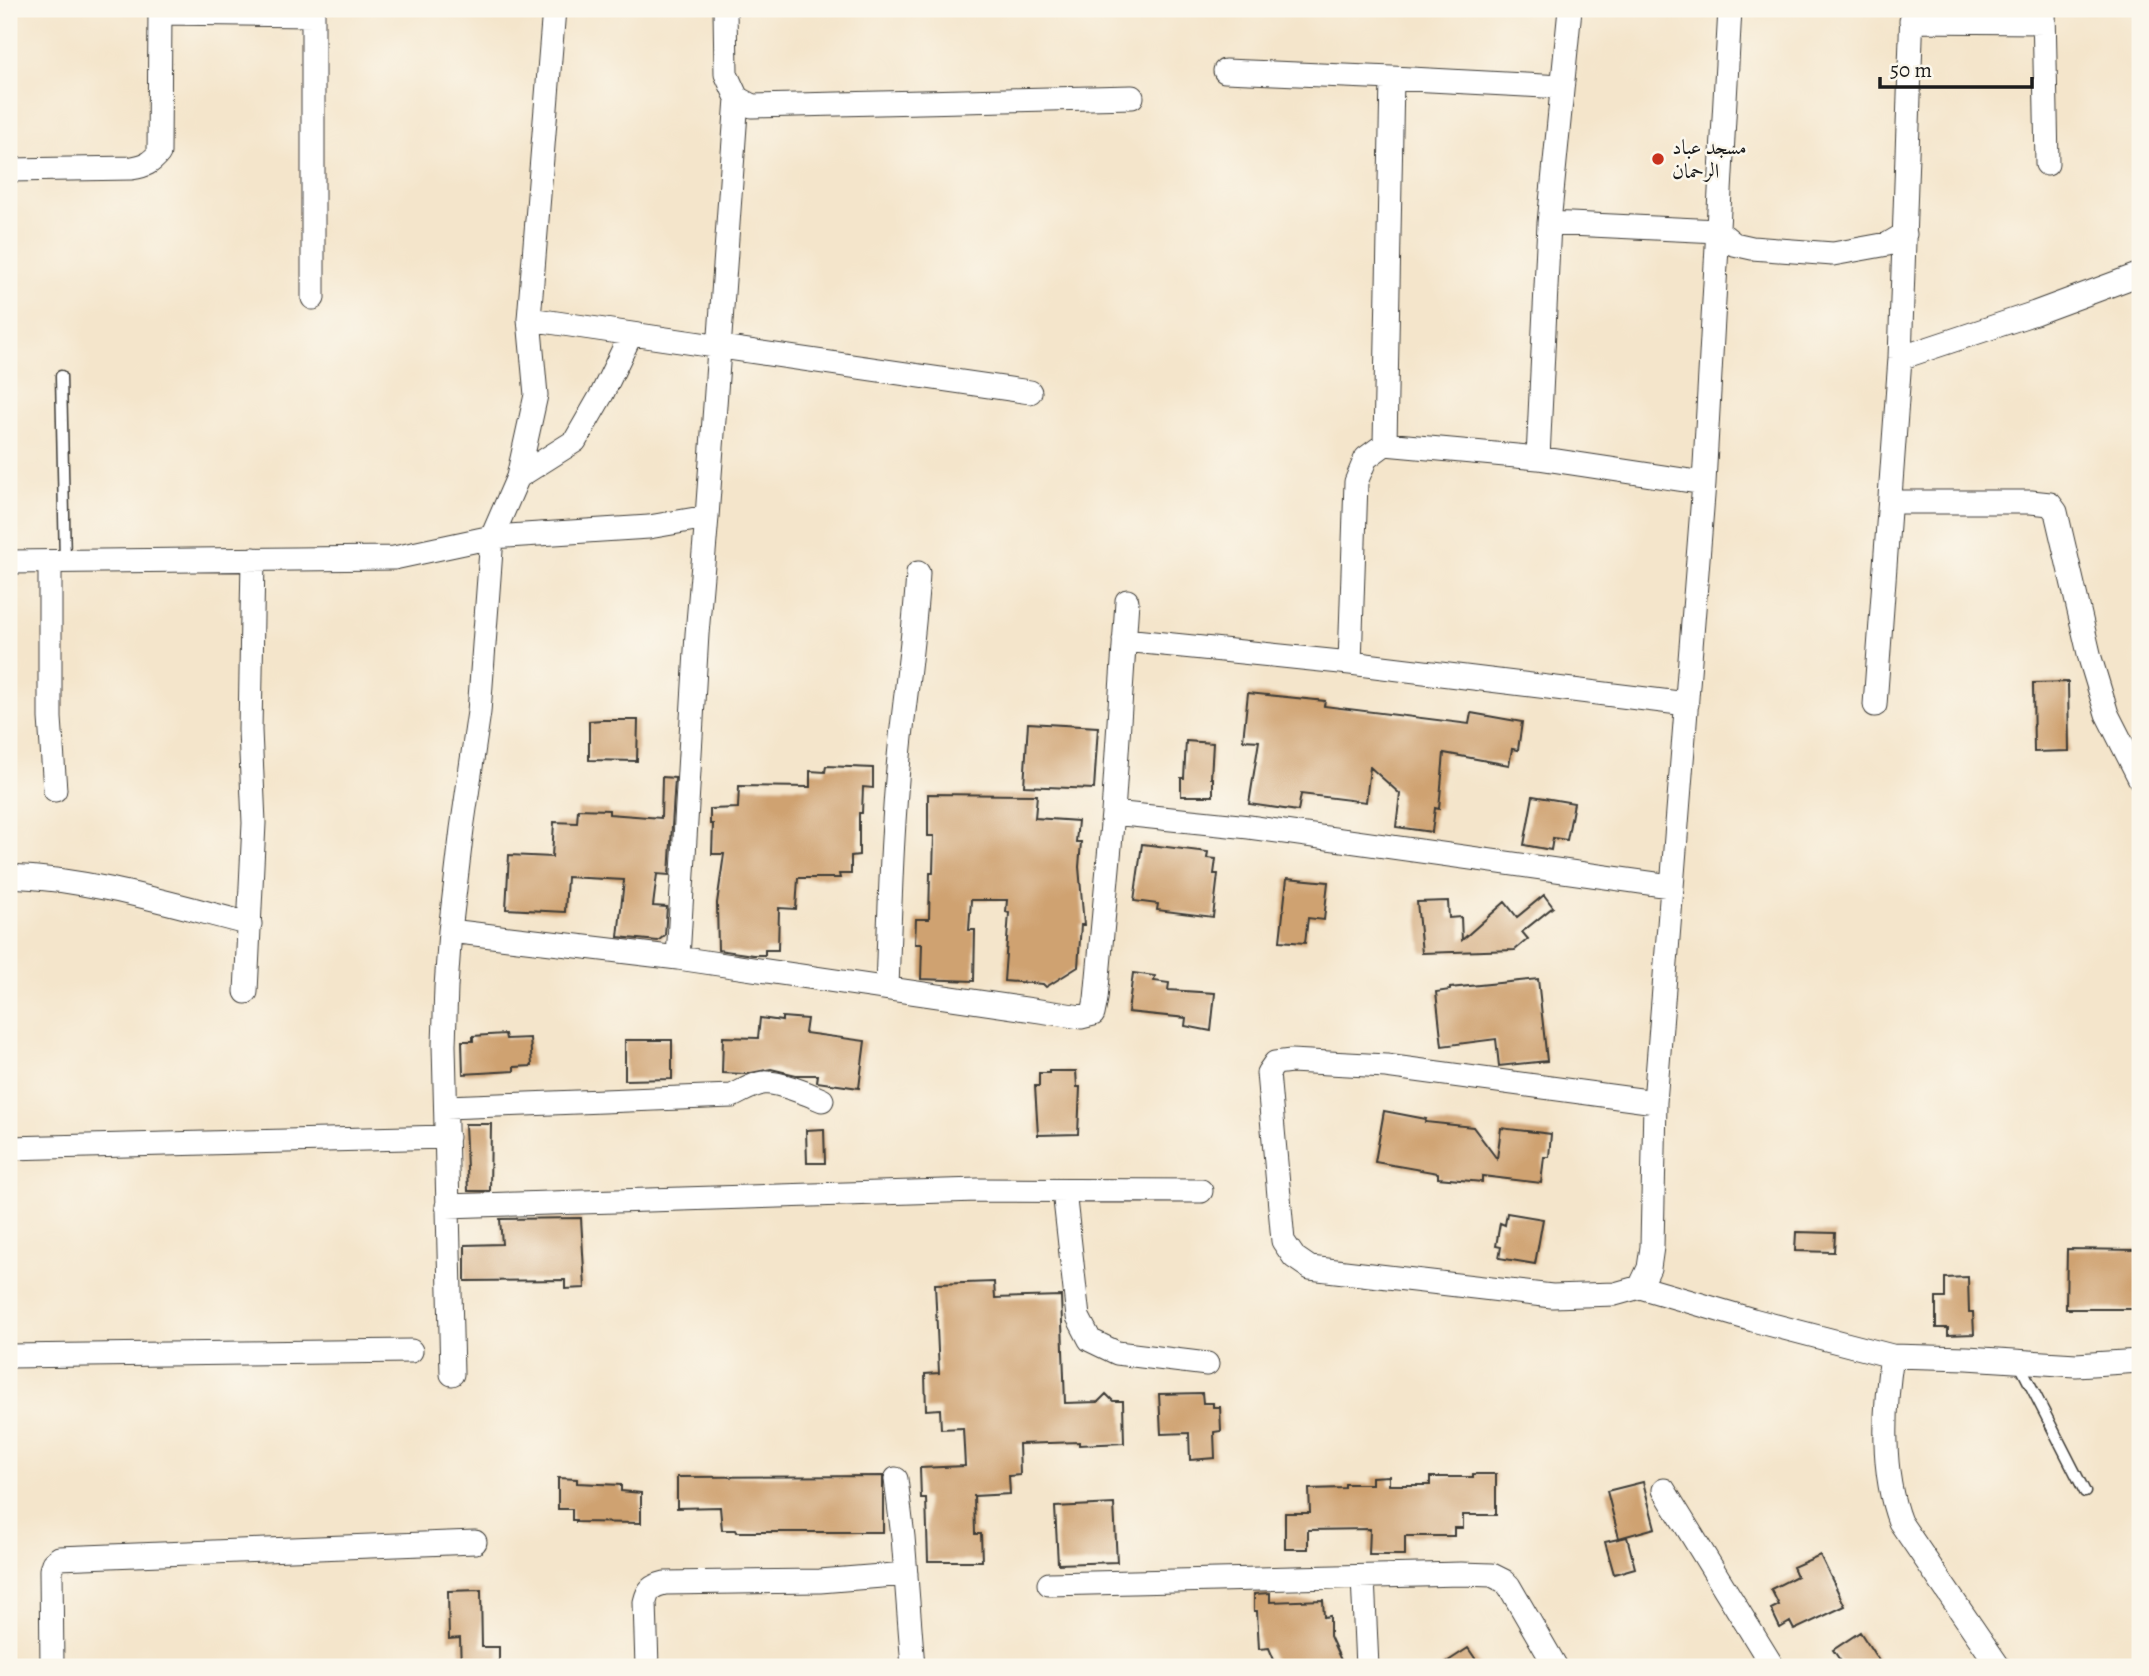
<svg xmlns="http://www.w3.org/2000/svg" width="2149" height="1676" viewBox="0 0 2149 1676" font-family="Alegreya,Amiri,serif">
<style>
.building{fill:#cfa271}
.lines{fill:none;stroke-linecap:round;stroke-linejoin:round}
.lane-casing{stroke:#3c3a36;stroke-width:13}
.street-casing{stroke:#3c3a36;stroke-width:25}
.lane{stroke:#fff;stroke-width:10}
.street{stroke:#fff;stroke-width:23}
.poi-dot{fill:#c8321e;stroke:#fbf7ec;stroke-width:2.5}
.labels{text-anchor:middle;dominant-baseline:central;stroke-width:5;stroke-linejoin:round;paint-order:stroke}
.poi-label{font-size:21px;fill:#1c1c1c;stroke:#fbf7ec;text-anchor:start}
</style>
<rect width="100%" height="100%" fill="#fbf7ec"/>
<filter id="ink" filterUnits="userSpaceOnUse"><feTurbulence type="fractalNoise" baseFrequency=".0143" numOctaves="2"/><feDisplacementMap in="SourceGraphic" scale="14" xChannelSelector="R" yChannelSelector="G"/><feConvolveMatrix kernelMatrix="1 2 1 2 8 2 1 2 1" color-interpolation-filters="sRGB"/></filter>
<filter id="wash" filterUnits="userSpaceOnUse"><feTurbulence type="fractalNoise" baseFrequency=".00686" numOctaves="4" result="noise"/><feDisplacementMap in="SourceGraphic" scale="28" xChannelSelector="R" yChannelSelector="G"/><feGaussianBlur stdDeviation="1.57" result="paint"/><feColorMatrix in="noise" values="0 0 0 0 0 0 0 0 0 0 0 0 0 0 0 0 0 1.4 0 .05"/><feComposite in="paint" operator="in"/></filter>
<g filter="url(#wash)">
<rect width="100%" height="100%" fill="#f4e5cb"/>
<g id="blocks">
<path class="building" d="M 2068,682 L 2069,751 L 2034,752 L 2033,683 Z
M 1248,693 L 1325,701 L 1324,706 L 1469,724 L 1471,713 L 1522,722 L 1518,750 L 1512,749 L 1509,765 L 1444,753 L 1439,809 L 1435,808 L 1432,832 L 1396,827 L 1400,794 L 1370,767 L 1366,802 L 1301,794 L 1298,811 L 1249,804 L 1259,741 L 1243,740 Z
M 602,720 L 638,720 L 637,761 L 589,760 L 589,721 Z
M 1028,723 L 1098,727 L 1094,789 L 1024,786 Z
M 1186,741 L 1213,743 L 1211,778 L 1213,778 L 1213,796 L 1181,796 L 1181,778 L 1184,778 Z
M 826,766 L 873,768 L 873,788 L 863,787 L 862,813 L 859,813 L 859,855 L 851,856 L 851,874 L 839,874 L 840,878 L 798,878 L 796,909 L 779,908 L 778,950 L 765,950 L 765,955 L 753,955 L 718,950 L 717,903 L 724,854 L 712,854 L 713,824 L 710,824 L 710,809 L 738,808 L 739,786 L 810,787 L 810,771 L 825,772 Z
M 662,777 L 675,778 L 669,875 L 657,874 L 653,906 L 667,907 L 665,935 L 658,941 L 618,937 L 624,880 L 567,877 L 565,912 L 506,909 L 509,855 L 552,857 L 554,822 L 577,823 L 578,809 L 609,810 L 609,814 L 661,818 Z
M 928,794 L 1037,795 L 1035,818 L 1078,821 L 1076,842 L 1081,842 L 1079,867 L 1084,925 L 1081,925 L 1078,967 L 1046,987 L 1043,984 L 1004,981 L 1009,913 L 1006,912 L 1007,900 L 971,900 L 969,930 L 975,930 L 974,981 L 921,979 L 922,944 L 915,944 L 916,919 L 929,919 L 930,873 L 933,873 L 934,836 L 928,836 Z
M 1533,796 L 1574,803 L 1567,840 L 1553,838 L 1551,850 L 1524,845 Z
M 1142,844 L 1208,852 L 1207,858 L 1216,859 L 1214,874 L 1218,874 L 1213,917 L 1157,910 L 1158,904 L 1134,901 Z
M 1287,878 L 1328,882 L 1324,920 L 1308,918 L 1305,943 L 1280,941 Z
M 1544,895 L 1553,907 L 1522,932 L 1528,939 L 1515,950 L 1422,953 L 1417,902 L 1448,901 L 1449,918 L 1461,917 L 1462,940 L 1505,902 L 1517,917 Z
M 1133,973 L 1155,976 L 1154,981 L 1169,983 L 1168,990 L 1215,993 L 1211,1031 L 1185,1026 L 1186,1018 L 1128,1012 Z
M 1538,979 L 1547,1061 L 1499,1066 L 1496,1039 L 1442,1046 L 1436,992 L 1450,990 L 1450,988 Z
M 782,1017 L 807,1019 L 805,1033 L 865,1041 L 859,1088 L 817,1082 L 818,1075 L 796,1075 L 771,1069 L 746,1074 L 722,1073 L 723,1037 L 758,1038 L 760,1018 L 782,1021 Z
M 505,1034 L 506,1039 L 530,1038 L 532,1066 L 514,1067 L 514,1071 L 463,1074 L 462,1041 L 473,1041 L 473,1036 Z
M 625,1040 L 672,1040 L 672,1079 L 625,1080 Z
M 1049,1071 L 1076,1071 L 1077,1087 L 1080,1087 L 1078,1134 L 1038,1135 L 1035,1086 L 1039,1086 L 1039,1073 L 1049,1073 Z
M 1384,1111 L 1426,1119 L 1425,1122 L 1473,1127 L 1497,1159 L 1501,1128 L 1551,1134 L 1549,1157 L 1544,1157 L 1541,1183 L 1482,1176 L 1482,1182 L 1438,1178 L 1438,1173 L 1375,1162 Z
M 465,1124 L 491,1124 L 490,1191 L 468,1191 Z
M 824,1129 L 825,1163 L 807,1163 L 806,1130 Z
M 1507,1213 L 1543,1219 L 1535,1264 L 1499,1258 L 1501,1247 L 1496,1246 L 1500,1223 L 1505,1225 Z
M 581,1218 L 585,1288 L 565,1289 L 565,1280 L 465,1281 L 465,1245 L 502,1244 L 500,1219 Z
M 1796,1232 L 1835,1233 L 1834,1252 L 1795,1251 Z
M 2067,1249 L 2140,1250 L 2140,1309 L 2066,1309 Z
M 1968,1277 L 1969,1312 L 1973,1312 L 1974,1334 L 1948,1335 L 1948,1328 L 1936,1328 L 1936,1298 L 1945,1298 L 1945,1278 Z
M 994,1282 L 995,1298 L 1061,1296 L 1065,1403 L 1098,1402 L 1106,1394 L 1113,1401 L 1123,1401 L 1124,1443 L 1079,1445 L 1079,1442 L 1019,1444 L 1020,1475 L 1009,1476 L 1010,1494 L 974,1496 L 975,1534 L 981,1534 L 982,1561 L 928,1561 L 926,1498 L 921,1498 L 920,1468 L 965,1466 L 963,1428 L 941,1429 L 940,1409 L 926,1410 L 925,1374 L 939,1373 L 935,1284 Z
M 1202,1393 L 1203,1403 L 1213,1403 L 1213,1407 L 1220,1407 L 1221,1431 L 1214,1432 L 1215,1458 L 1190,1460 L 1189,1433 L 1161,1434 L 1159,1394 Z
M 1473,1474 L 1496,1474 L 1496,1515 L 1463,1515 L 1463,1528 L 1454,1528 L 1454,1536 L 1405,1536 L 1405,1555 L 1369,1555 L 1370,1529 L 1308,1530 L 1308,1549 L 1285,1549 L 1285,1513 L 1310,1513 L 1309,1489 L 1345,1488 L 1345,1484 L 1372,1484 L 1372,1477 L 1389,1476 L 1389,1485 L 1430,1485 L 1430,1477 L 1473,1477 Z
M 883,1476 L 883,1532 L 737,1532 L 736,1530 L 722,1530 L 720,1507 L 677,1508 L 677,1477 Z
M 558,1478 L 577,1479 L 577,1483 L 621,1485 L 621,1491 L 641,1493 L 641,1523 L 576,1522 L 576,1520 L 572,1520 L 572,1509 L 558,1509 Z
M 1643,1482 L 1655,1528 L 1619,1538 L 1607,1491 Z
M 1114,1504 L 1117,1562 L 1058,1564 L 1055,1507 Z
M 1627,1537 L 1635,1568 L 1614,1574 L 1605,1542 Z
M 1820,1555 L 1845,1606 L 1794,1630 L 1790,1622 L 1780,1628 L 1771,1609 L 1779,1605 L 1771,1589 L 1797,1576 L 1793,1567 Z
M 481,1590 L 482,1647 L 499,1647 L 499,1667 L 461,1667 L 460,1638 L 449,1639 L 448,1591 Z
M 1270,1593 L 1270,1602 L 1323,1600 L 1324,1617 L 1330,1616 L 1330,1636 L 1344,1667 L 1277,1667 L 1269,1648 L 1259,1649 L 1257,1611 L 1254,1611 L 1254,1594 Z
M 1860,1632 L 1883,1667 L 1845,1667 L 1833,1650 Z
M 1468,1648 L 1481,1667 L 1439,1667 Z"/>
</g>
</g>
<g filter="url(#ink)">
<use href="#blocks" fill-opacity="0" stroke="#3c3a36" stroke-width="2"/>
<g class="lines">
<defs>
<path id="lane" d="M 61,376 L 65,562
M 2018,1361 L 2085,1492"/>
<path id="street" d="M 313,9 L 313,298
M 554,9 L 529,319 L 536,395 L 518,477 L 492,537 L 649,527 L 707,517 L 737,98
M 725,9 L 726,74 L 737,98 L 752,106 L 1132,97
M 2044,9 L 2047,164
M 160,13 L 313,15
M 1911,21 L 2044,22
M 1225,71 L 1392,78 L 1385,444
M 1392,78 L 1562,87
M 9,170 L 132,168 C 145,166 151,163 159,153 L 160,9
M 1549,223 L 1718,231 L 1734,244 L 1752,248 L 1833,254 L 1888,244 L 1905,234
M 529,319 L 1030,392
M 1900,358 L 2035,313 L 2140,274
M 1538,458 L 1549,223 L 1570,9
M 518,477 L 575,441 L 602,394 L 631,334
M 1704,483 L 1730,9
M 1890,502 L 2031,502 L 2050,504 L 2056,512 L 2090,658 L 2107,714 L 2140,779
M 9,562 L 394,558 L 492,537 L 479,712 L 462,829 L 450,931 L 678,958 L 1081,1017 L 1093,1014 L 1096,999 L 1113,813 L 1127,601
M 50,562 L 50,718 L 55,790
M 1124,640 L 1350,663 L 1687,704
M 1350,663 L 1356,482 L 1366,458 L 1385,444 L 1538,458 L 1704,483 L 1655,1102 L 1652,1247 L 1649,1268 L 1640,1287 L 1615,1294 L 1552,1296 L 1310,1268 L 1294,1257 L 1283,1241 L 1268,1073 L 1275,1063 L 1291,1061 L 1386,1066 L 1655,1102
M 1875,705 L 1900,358 L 1912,9
M 1113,813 L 1249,827 L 1670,886
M 9,876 C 91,879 171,904 250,924
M 450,931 L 446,987 L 444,1045 L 452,1374
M 678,958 L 697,634 L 707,517
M 887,988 C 890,905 892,821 901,737 C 907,682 915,628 918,573
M 246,992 L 254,823 L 250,730 L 253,559
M 446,1107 L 732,1096 C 741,1092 753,1084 763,1083 C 776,1081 809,1094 822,1100
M 9,1148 L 447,1137
M 1064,1191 L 1078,1317 L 1090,1340 L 1117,1353 L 1207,1364
M 447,1206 L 978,1190 L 1201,1191
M 1640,1287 L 1753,1320 L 1892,1356
M 9,1356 L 411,1351
M 896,1479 L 903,1537 L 913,1667
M 1664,1490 L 1773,1667
M 1363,1577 L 1367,1667
M 1049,1584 L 1461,1574 L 1492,1575 L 1504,1581 L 1509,1586 L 1556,1667
M 52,1667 L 51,1570 L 53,1563 L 59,1558 L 475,1542
M 647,1667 L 645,1602 C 648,1589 652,1586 665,1583 L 820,1581 L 906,1574
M 1999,1667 L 1900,1522 C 1881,1473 1884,1407 1892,1356 L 1967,1358 L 2076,1365 L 2140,1361"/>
</defs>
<use href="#lane" class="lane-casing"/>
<use href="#street" class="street-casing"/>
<use href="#lane" class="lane"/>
<use href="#street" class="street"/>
</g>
</g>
<circle class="poi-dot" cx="1658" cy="159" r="7"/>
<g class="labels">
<g class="poi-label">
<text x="1672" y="147">مسجد عباد<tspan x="1672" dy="24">الرحمان</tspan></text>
</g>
</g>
<rect width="2149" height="1676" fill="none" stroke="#fbf7ec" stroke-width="35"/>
<path d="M1880 77v10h152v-10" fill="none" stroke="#1c1c1c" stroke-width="3.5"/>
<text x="1890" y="77" font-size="21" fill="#1c1c1c" stroke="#fbf7ec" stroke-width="5" paint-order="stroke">50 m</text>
</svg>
